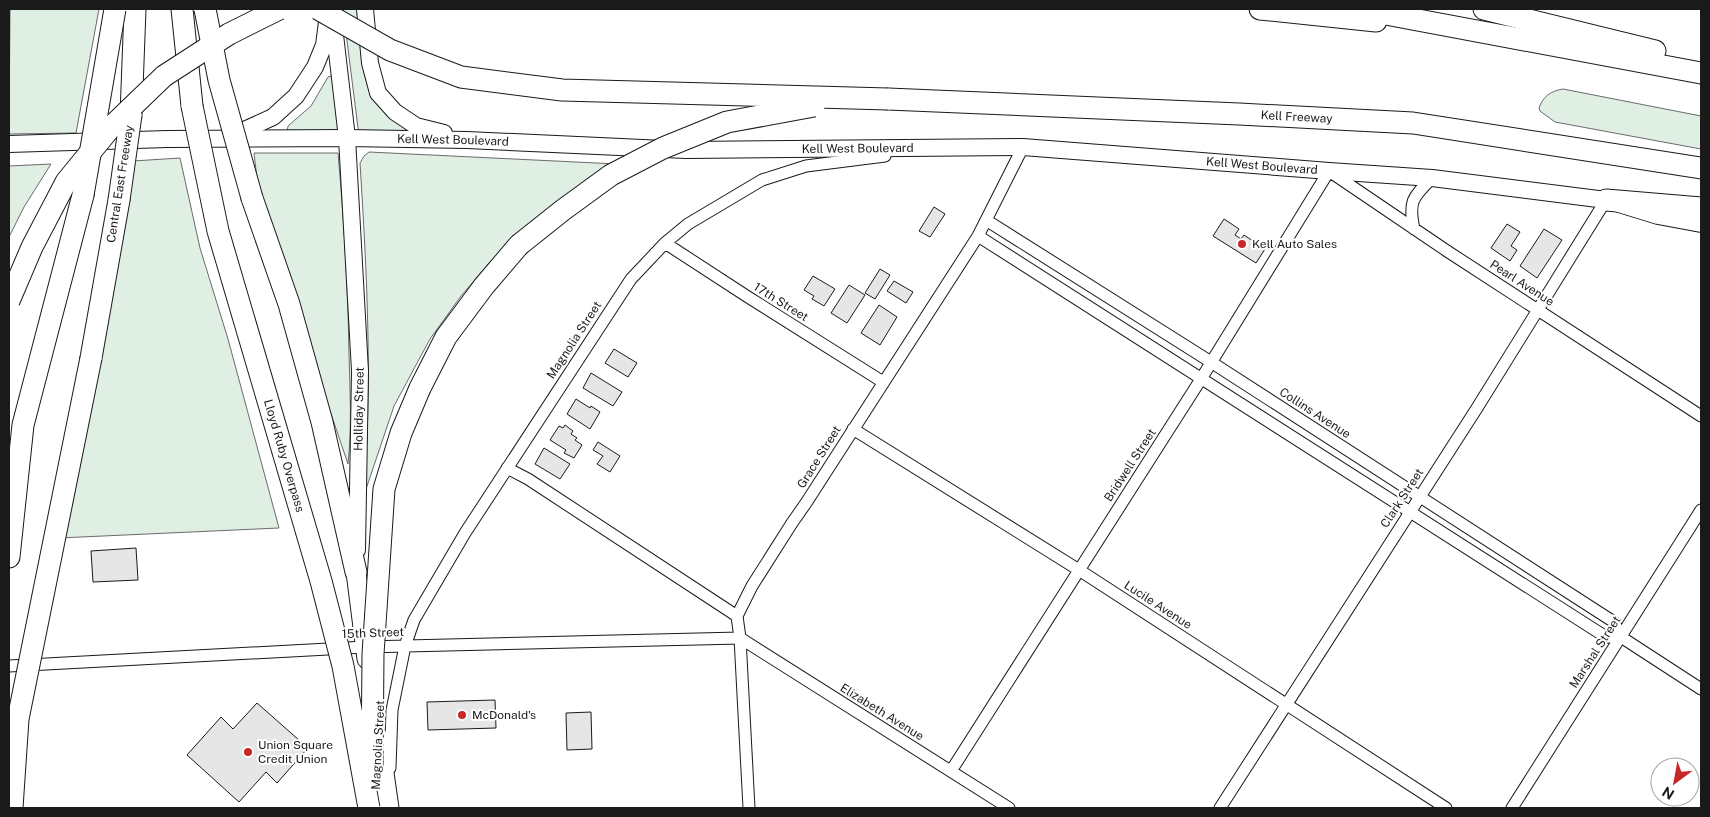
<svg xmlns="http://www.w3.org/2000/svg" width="1710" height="817" viewBox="0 0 1710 817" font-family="'Public Sans',sans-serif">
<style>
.green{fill:#e0efe3;stroke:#6a6a6a}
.building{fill:#e6e6e6;stroke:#1a1a1a}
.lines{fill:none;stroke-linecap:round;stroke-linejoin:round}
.street-casing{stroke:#1a1a1a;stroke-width:13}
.secondary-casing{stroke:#1a1a1a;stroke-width:18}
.primary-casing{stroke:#1a1a1a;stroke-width:21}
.highway-casing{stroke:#1a1a1a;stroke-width:23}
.street{stroke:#fff;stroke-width:11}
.secondary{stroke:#fff;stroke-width:16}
.primary{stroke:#fff;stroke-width:19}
.highway{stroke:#fff;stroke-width:21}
.highway-bridge-casing{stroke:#1a1a1a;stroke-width:23;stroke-linecap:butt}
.highway-bridge{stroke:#fff;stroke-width:21}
.poi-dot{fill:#c62828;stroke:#fff;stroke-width:2}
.labels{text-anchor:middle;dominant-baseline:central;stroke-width:4;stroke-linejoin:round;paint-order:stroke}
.street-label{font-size:12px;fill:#1a1a1a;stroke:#fff}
.poi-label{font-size:12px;fill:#1a1a1a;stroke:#fff;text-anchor:start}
</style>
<rect width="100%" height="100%" fill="#fff"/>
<path class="green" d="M 10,9 L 99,9 L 76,133 L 9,134 Z
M 343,9 L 358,9 C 361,37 359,86 380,107 C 389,117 400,124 411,131 L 360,131 L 358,128 Z
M 331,76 L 334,77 L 338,127 L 337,131 L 287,132 L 288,126 L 311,106 L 328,77 Z
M 1563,89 L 1701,116 L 1701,149 L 1555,122 L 1540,111 L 1539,108 C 1543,96 1551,91 1563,89 Z
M 369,152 L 617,164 L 518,235 L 491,261 L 461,296 L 430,339 L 394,406 L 363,498 C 373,386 367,275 360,163 L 364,156 Z
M 254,153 L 338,153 C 344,220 348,287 349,354 C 350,391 352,427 348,464 L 260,204 Z
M 180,158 L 200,248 L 228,339 L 279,528 L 59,538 L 133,161 Z
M 51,164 L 24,207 L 9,237 L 9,166 Z"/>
<path class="building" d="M 934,207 L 945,214 L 930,237 L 919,231 Z
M 1224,219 L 1239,229 L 1235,235 L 1241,239 L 1244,235 L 1265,249 L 1256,263 L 1213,236 Z
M 1507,224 L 1520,232 L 1511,246 L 1517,250 L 1510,261 L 1491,248 Z
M 1544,229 L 1562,240 L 1537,278 L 1520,266 Z
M 880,269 L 890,275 L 875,299 L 865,293 Z
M 813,276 L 835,289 L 824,306 L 812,299 L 814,296 L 804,290 Z
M 894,281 L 913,292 L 906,303 L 887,291 Z
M 849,285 L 865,295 L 847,323 L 831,313 Z
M 879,305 L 897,317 L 880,345 L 861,333 Z
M 614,349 L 637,363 L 628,377 L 605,363 Z
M 591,373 L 622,392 L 613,406 L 583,388 Z
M 576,399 L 590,408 L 591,406 L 600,412 L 590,429 L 567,414 Z
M 565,425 L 573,431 L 571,434 L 577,438 L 575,440 L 582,445 L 574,458 L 564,453 L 566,450 L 550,440 L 559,426 L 563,428 Z
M 598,442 L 620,456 L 610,472 L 597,464 L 603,456 L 593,450 Z
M 544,448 L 570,464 L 560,479 L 535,464 Z
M 136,548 L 138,580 L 93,582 L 91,551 Z
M 495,700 L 496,728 L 428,730 L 427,702 Z
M 257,703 L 308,748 L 277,783 L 266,772 L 239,802 L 187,755 L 221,717 L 233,729 Z
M 591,712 L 592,749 L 567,750 L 566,713 Z"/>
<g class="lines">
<defs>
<path id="street" d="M 986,220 L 1211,362 L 1614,622 L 1621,637 L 1701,689
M 1414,229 C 1408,201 1413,197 1432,178
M 978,236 L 1606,637 L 1621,637
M 665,243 L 748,297 L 883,382
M 853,429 L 1079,570 L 1446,808
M 507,468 L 528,479 L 737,616
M 9,666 L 365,647 L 740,638 L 1009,808
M 390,768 L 392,710 L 405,646 L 414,620 L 465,533 L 631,279 L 665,243 L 688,224 L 762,180 L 806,166 L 885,156
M 951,771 L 1201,379 L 1329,171 L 1447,251 L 1701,416
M 749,808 L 740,638 L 737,616 L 752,586 L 792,523 L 806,503 L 978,236 L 1023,147
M 1220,808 L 1477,408 L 1606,200
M 1512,808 L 1701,510"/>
<g id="secondary">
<path d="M 332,9 L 347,138 L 360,371 L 357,550"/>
<path d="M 365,9 L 370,63 L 378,93 L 395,112 L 416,126 L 444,133"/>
<path d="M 229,137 L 273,117 L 296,96 L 315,67 L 324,45 L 327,22"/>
<path id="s1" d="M 9,144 L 167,139 L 347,138 L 467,140 L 686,150 L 1023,147 L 1329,171 L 1432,178 L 1606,200 L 1658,216 L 1701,224"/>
</g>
<path id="primary" d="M 356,572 L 367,659
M 379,738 L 389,808"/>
<g id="highway">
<path d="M 182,9 L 192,106"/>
<path d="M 1260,9 L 1376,21"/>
<path d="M 1359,9 L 1701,73"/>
<path d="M 1484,9 L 1655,51"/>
<path id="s2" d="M 888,99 L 1239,114 L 1413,123 L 1701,168"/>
<path d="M 131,115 L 135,9"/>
<path d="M 252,198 L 289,304 L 322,422 L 356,572"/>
<path d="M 1606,200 L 1701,208"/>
<path d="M 91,358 L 119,200"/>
<path d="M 420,388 L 446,337 L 484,286 L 519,245"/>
<path d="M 9,557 L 23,425 L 83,195"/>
</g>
</defs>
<use href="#street" class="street-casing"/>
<use href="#secondary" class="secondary-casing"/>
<use href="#primary" class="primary-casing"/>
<use href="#highway" class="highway-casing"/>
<use href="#street" class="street"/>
<use href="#secondary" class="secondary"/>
<use href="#primary" class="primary"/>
<use href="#highway" class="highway"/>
<defs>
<g id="highway-bridge">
<path d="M 205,9 L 219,80 L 252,198"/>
<path d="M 318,9 L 390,50 L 461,77 L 562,90 L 888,99"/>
<path id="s3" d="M 192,106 L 218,231 L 321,581 L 343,666 L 369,808"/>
<path d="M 83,195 L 115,9"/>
<path d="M 119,200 L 131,115"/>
<path d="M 519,245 L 563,210 L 611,175 L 663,148 L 727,122 L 814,106"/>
<path d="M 9,301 L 32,247 L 66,182 L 111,127 L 164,76 L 229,34 L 279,9"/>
<path d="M 372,771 L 373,654 L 384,489 L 401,433 L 420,388"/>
<path d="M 12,808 L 18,719 L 91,358"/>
</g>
</defs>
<use href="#highway-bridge" class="highway-bridge-casing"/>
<use href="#highway-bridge" class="highway-bridge"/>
</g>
<g class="poi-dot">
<circle cx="1242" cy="244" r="5"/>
<circle cx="462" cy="715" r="5"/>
<circle cx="248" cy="752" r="5"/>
</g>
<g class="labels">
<g class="street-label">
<text stroke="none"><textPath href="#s2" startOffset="409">Kell Freeway</textPath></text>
<text stroke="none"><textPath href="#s1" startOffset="444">Kell West Boulevard</textPath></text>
<text stroke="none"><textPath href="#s1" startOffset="849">Kell West Boulevard</textPath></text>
<text stroke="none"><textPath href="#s1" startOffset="1254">Kell West Boulevard</textPath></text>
<text transform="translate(120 184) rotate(-81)">Central East Freeway</text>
<text transform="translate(1522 283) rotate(33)">Pearl Avenue</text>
<text transform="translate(781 302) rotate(32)">17th Street</text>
<text transform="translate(574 340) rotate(-57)">Magnolia Street</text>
<text transform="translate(359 409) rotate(-89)">Holliday Street</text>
<text transform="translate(1315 413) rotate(33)">Collins Avenue</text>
<text stroke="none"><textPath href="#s3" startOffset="362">Lloyd Ruby Overpass</textPath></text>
<text transform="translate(819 457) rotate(-58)">Grace Street</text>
<text transform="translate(1130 465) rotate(-57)">Bridwell Street</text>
<text transform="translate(1402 498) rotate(-57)">Clark Street</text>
<text transform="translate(1158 605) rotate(33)">Lucile Avenue</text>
<text transform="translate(373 633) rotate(-2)">15th Street</text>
<text transform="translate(1595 652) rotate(-57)">Marshal Street</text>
<text transform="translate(882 712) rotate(32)">Elizabeth Avenue</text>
<text transform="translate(378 745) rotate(-87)">Magnolia Street</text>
</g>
<g class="poi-label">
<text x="1252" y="244">Kell Auto Sales</text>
<text x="472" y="715">McDonald's</text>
<text x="258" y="745">Union Square<tspan x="258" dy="14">Credit Union</tspan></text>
</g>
</g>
<rect width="1710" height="817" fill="none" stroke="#1a1a1a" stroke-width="20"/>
<g transform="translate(1675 782) rotate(212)"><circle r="24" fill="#ffffff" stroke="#a3a3a3"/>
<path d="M0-4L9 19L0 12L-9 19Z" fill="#c62828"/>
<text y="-8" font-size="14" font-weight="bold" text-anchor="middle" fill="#1a1a1a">N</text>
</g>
</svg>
